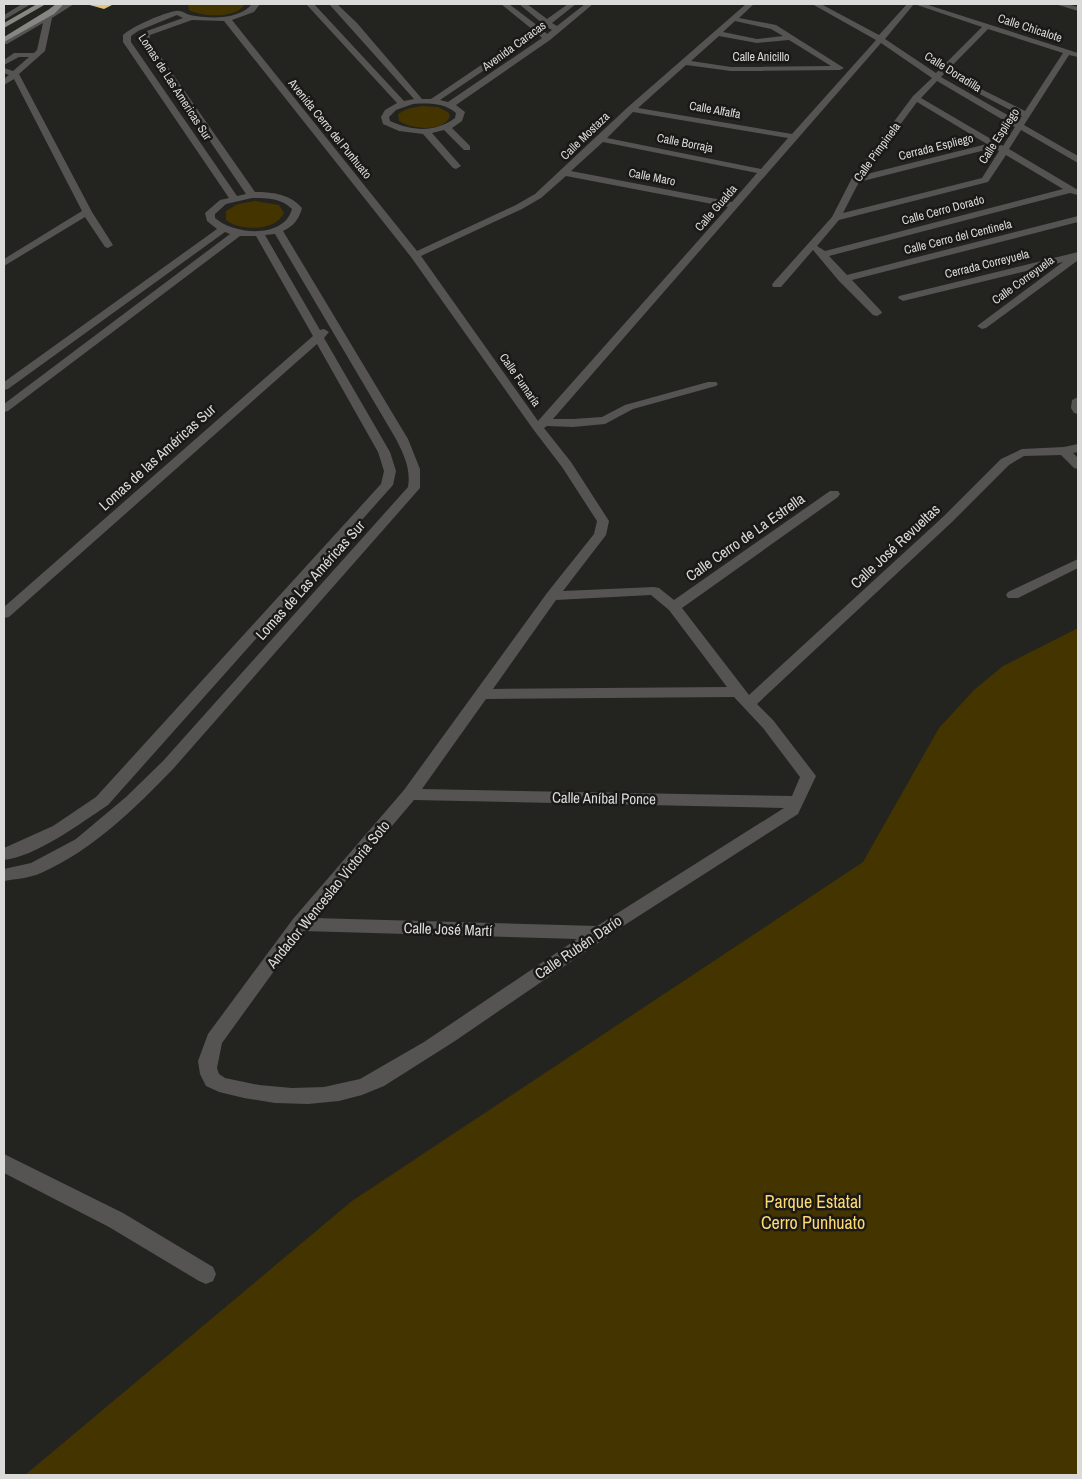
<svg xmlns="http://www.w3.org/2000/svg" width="1082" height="1479" viewBox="0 0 1082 1479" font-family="'Archivo Narrow',sans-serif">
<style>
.green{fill:#443400}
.building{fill:#dfc377}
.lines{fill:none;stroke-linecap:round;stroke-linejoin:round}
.minor{fill:#555453;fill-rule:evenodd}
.major{fill:#868683;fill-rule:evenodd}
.labels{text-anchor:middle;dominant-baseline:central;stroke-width:5;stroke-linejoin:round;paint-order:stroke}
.far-street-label{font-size:12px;fill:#dadad8;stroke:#1a1917}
.street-label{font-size:15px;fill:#dadad8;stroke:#1a1917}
.near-park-label{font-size:18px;fill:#fed970;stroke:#1a1917}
</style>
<rect width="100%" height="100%" fill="#232320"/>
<path class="green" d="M 188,4 L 245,4 C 236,19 202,17 189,10 Z
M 422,106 L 438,107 L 448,112 L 450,116 C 444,133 411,129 399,121 L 398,114 L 407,109 Z
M 255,201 L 279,205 L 284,213 C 275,232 240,231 226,220 L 226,211 L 238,204 Z
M 1078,628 L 1078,1475 L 25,1475 L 352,1201 L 863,862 L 939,728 L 974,690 L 1003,666 Z"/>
<path class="building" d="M 86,4 L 114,4 L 104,9 Z"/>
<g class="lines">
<path class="minor" d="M 22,4 L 31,4 L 4,20 L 4,15 Z
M 65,4 L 74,4 L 52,18 L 45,51 L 19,74 L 92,212 L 113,245 L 108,248 L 105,247 L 85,217 L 4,266 L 4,259 L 82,211 L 14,79 L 4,85 L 4,79 L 9,75 L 4,73 L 4,68 L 13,71 L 29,57 L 19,57 L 4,65 L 4,60 L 14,53 L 34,53 L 37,50 L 43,23 L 7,44 L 4,44 L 4,39 Z
M 252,4 L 260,4 L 254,12 L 232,20 L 417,251 L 516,205 L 535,194 L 628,107 L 746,4 L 754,4 L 739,18 L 776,25 L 844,68 L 840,70 L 731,71 L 686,65 L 638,108 L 792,134 L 876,40 L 812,4 L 821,4 L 879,35 L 907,4 L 925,4 L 1078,53 L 1078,57 L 1069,55 L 1024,125 L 1078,156 L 1078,163 L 1021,130 L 1009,149 L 1078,190 L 1078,195 L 1070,193 L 829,256 L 847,275 L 1078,216 L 1078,222 L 852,280 L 881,311 L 882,313 L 877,316 L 873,315 L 839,281 L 813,250 L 781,287 L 773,287 L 772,285 L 773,283 L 832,217 L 852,178 L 913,96 L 932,78 L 881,43 L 553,419 L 573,419 L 602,417 L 625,405 L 708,382 L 716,382 L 718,384 L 716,386 L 633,409 L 605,424 L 573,427 L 547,426 L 544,428 L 571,462 L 609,521 L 606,535 L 563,591 L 654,587 L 659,588 L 674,600 L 830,491 L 838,491 L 840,494 L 838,497 L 682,608 L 749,695 L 944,516 L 1001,459 L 1022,449 L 1064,447 L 1078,444 L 1078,452 L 1073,453 L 1078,458 L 1078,469 L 1074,468 L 1061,455 L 1024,456 L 1009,465 L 952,522 L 757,704 L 773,720 L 816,776 L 798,814 L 620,928 L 455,1041 L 384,1086 L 362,1095 L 339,1101 L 308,1104 L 275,1103 L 244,1098 L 219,1092 L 206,1086 L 200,1074 L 198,1061 L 208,1034 L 293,919 L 404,790 L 547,593 L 594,534 L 597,521 L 562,467 L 533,429 L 411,257 L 224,21 L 192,20 L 150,35 L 149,40 L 255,192 C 272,192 290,194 302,208 C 299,219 294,226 283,231 L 408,439 L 420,469 L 420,488 L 173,769 C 134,809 93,850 41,873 C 30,878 16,879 4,881 L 4,869 L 31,863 L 76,839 L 126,797 L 163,761 L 408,487 C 411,469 404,455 396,439 L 275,234 L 265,235 L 320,330 L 324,329 L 329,332 L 324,338 L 390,452 L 396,471 L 393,485 L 108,805 C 81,823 35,857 4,860 L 4,848 L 53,826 L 96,797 L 381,484 L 384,471 L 378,452 L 317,344 L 9,617 L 4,618 L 4,607 L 313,336 L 256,236 L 240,236 L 8,411 L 4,412 L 4,404 L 230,234 L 225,232 L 8,389 L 4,390 L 4,382 L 217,229 L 207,221 L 205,213 L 220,200 L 229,198 L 123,42 L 123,35 C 131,27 165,12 176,11 C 181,10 186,14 190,15 C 209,19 239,20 252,4 ZM 914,4 L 982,27 L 936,73 L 885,39 ZM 177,15 L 183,18 L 144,32 L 141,40 L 246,194 L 237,196 L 131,42 L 131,36 L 138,31 ZM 735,21 L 771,29 L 783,36 L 757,39 L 723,32 ZM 988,29 L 1063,53 L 1025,111 L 975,86 L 968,88 L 1022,116 L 1018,121 L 941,77 ZM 719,36 L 757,43 L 789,40 L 831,66 L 731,67 L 691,61 ZM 937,81 L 1015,127 L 1003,146 L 921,98 ZM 917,102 L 987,144 L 863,175 ZM 633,112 L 788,138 L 761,169 L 607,138 ZM 603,142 L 757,173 L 732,202 L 571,171 ZM 993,148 L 999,151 L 982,178 L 843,213 L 859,182 ZM 1006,155 L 1063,189 L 825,251 L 817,246 L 839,220 L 988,182 ZM 566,176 L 728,207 L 538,421 L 421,256 L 522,209 L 541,198 ZM 252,198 C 267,198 281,198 292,209 C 284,239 234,235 215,218 L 215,214 L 226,204 ZM 651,595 L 669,610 L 727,687 L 493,689 L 556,600 ZM 734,697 L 763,728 L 800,777 L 792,796 L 422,789 L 486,699 ZM 414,800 L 784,808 L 597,926 L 314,918 ZM 303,931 L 577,939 L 424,1042 L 360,1079 L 324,1087 L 292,1088 L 259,1085 L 225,1078 L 219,1074 L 217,1068 L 222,1043 Z
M 306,4 L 314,4 L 404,101 L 414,99 L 329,4 L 337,4 L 357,23 L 422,99 L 431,99 L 533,30 L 501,4 L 509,4 L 538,26 L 542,23 L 519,4 L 527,4 L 547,19 L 568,4 L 576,4 L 552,23 L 557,26 L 585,4 L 593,4 L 550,40 L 456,105 L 465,112 L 462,121 L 452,128 L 470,146 L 470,150 L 464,150 L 444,130 L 432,133 L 461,166 L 456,169 L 453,168 L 423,134 L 399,131 L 383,124 L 381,117 L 385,110 L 397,103 ZM 547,27 L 552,30 L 547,34 L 543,30 ZM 538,34 L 542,38 L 448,102 L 440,100 ZM 413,104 C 429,103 444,103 456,113 L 455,118 C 435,133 412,131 390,121 L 389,117 L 396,110 Z
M 1055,4 L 1067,4 L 1078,7 L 1078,11 Z
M 1078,252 L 1077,261 L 986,328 L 982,329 L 977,326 L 1063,262 L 903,301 L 898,298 L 899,296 Z
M 1078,397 L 1078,414 L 1074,413 L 1071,408 L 1072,400 Z
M 1078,559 L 1078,568 L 1018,598 L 1008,598 L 1006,595 L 1008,592 Z
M 4,1154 L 123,1213 L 213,1267 L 216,1274 L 213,1281 L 206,1284 L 199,1281 L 109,1227 L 4,1173 Z"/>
<path class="major" d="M 37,4 L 46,4 L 4,28 L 4,23 Z
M 56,4 L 64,4 L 54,14 L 4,42 L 4,37 L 48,10 Z"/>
</g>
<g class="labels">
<g class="far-street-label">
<text transform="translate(1030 28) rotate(18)">Calle Chicalote</text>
<text transform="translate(514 46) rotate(-36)">Avenida Caracas</text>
<text x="761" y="57">Calle Anicillo</text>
<text transform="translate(953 72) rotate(32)">Calle Doradilla</text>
<text transform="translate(175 87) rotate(57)">Lomas de Las Americas Sur</text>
<text transform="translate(715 110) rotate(10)">Calle Alfalfa</text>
<text transform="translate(330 129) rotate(51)">Avenida Cerro del Punhuato</text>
<text transform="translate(585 136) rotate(-44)">Calle Mostaza</text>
<text transform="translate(999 136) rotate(-57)">Calle Espliego</text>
<text transform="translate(685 143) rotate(11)">Calle Borraja</text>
<text transform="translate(936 147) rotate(-14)">Cerrada Espliego</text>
<text transform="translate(877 152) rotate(-54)">Calle Pimpinela</text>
<text transform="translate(652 177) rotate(11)">Calle Maro</text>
<text transform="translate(716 208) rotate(-49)">Calle Gualda</text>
<text transform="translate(943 210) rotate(-15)">Calle Cerro Dorado</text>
<text transform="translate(958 237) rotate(-14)">Calle Cerro del Centinela</text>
<text transform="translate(987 264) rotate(-14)">Cerrada Correyuela</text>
<text transform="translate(1023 280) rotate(-36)">Calle Correyuela</text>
<text transform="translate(520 380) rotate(55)">Calle Fumaría</text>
</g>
<g class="street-label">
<text transform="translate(157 457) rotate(-42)">Lomas de las Américas Sur</text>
<text transform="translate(745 537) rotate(-35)">Calle Cerro de La Estrella</text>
<text transform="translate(895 546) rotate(-43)">Calle José Revueltas</text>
<text transform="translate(310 580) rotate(-48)">Lomas de Las Américas Sur</text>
<text transform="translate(604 798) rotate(1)">Calle Aníbal Ponce</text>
<text transform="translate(328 894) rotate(-51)">Andador Wenceslao Victoria Soto</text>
<text transform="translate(448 929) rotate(2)">Calle José Martí</text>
<text transform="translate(578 947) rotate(-34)">Calle Rubén Darío</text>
</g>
<g class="near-park-label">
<text x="813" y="1201">Parque Estatal<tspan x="813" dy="21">Cerro Punhuato</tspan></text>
</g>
</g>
<rect width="1082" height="1479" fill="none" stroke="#dadad8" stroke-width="10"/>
</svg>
